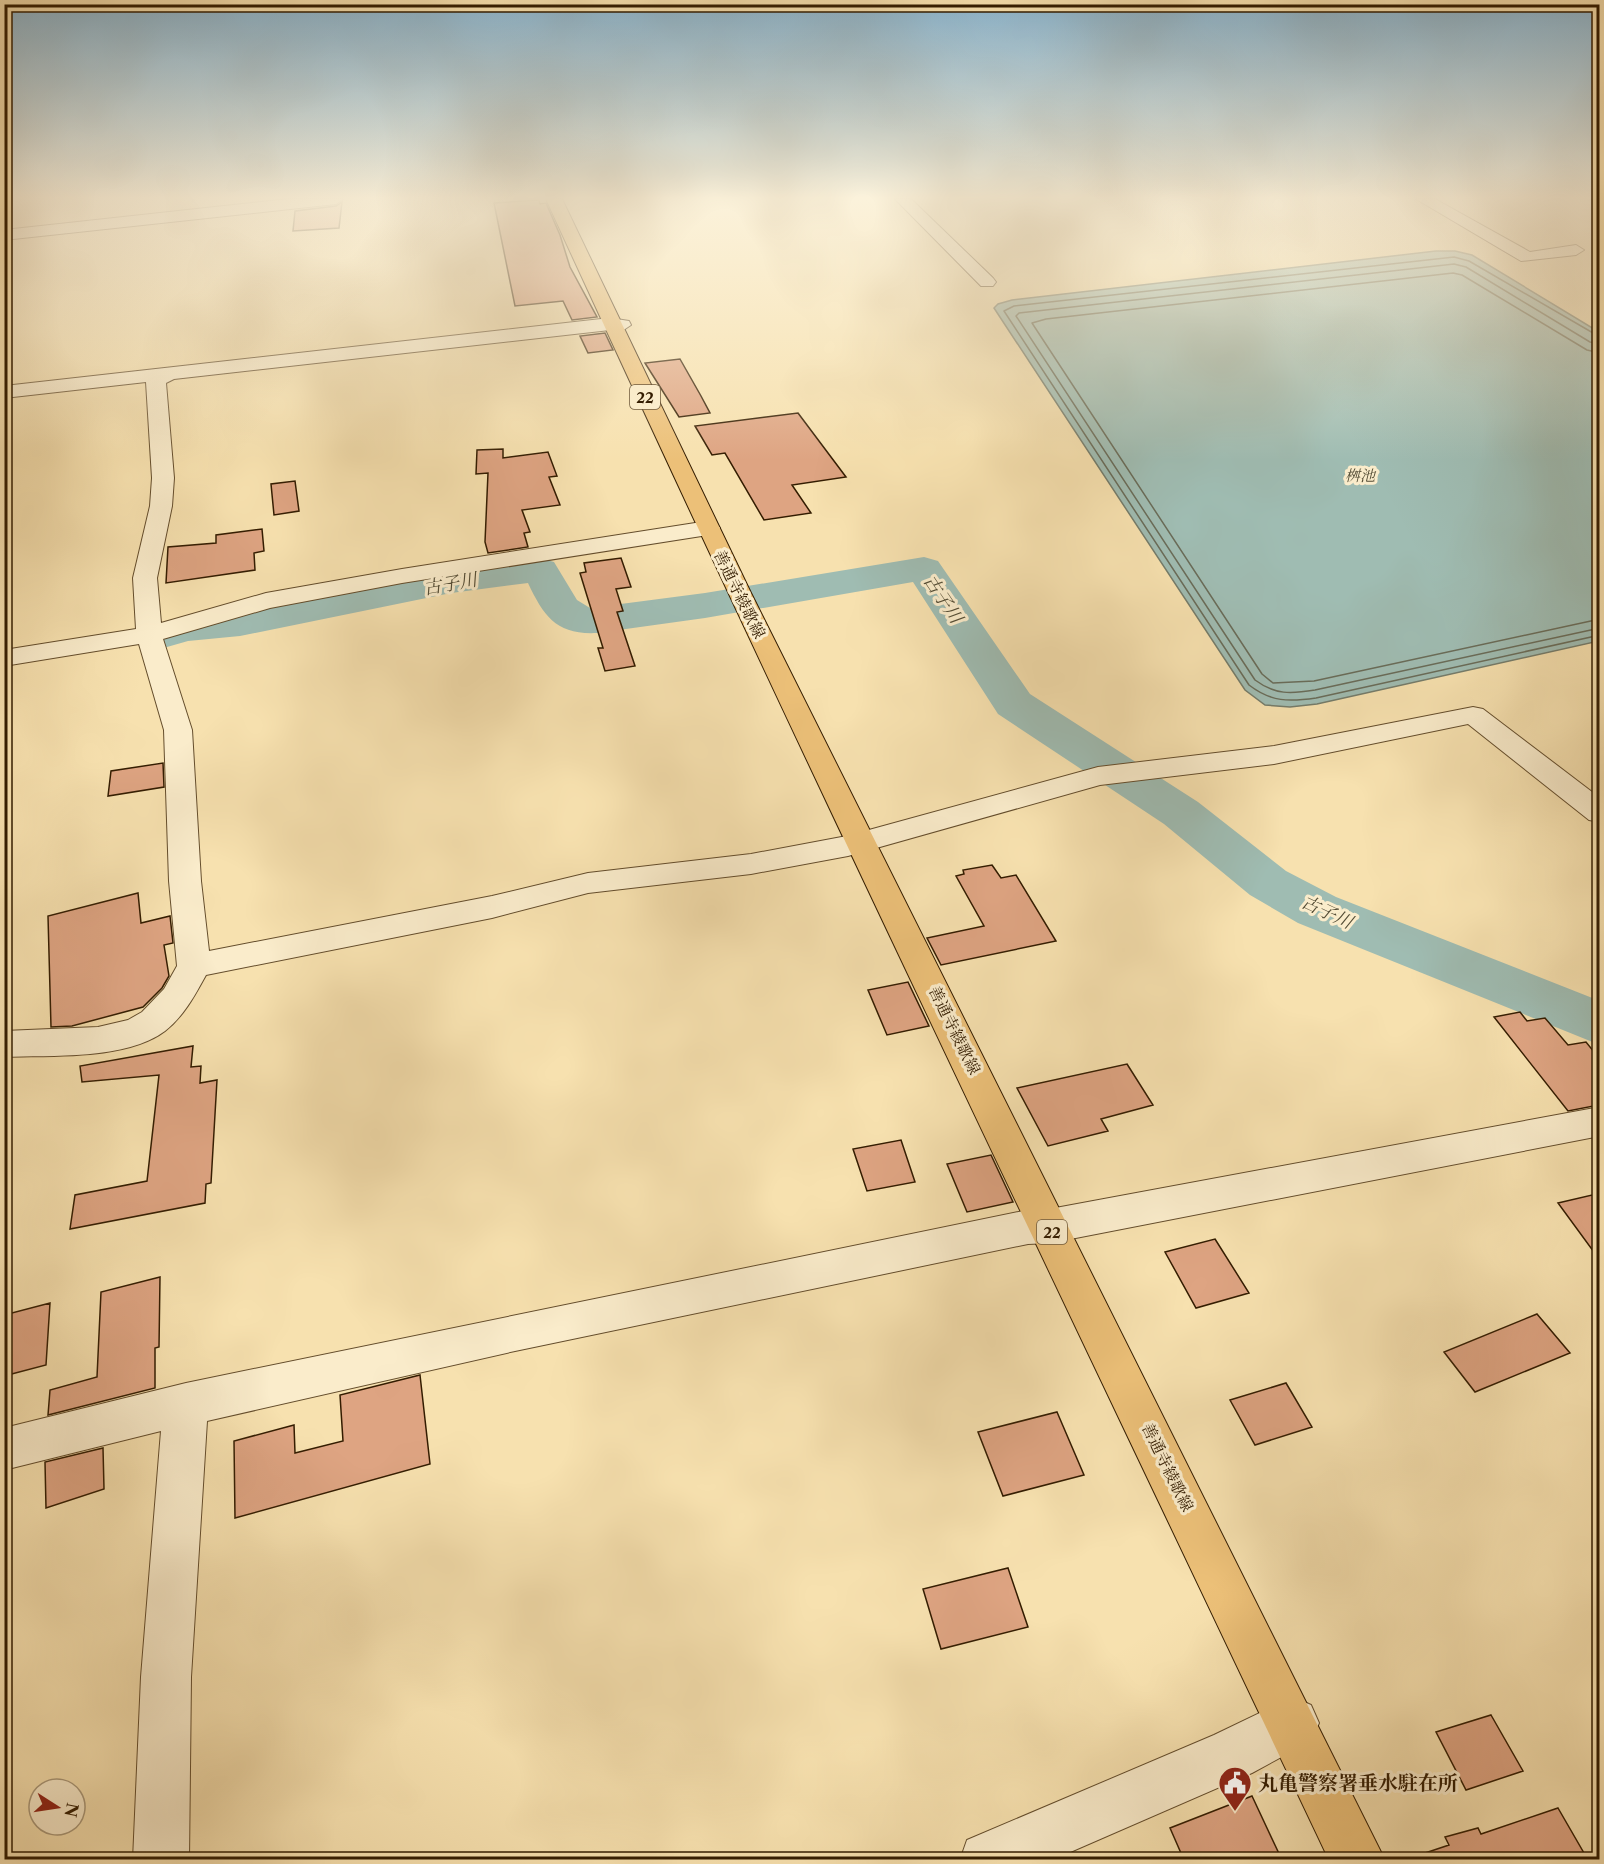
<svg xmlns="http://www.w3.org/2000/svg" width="1604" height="1864" viewBox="0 0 1604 1864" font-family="'Libre Caslon Text','Noto Serif JP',serif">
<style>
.water{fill:#9fbcb2;stroke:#747c6b;stroke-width:1.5}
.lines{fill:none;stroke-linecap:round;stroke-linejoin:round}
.shore{stroke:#696c59;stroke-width:1.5}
.river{fill:#9fbcb2;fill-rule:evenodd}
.building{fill:#dea482;stroke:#331c00;stroke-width:1.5}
.street-casing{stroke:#644d2c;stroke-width:2}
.primary-casing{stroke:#331c00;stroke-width:2}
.street{fill:#faeccb;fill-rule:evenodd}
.primary{fill:#ecc078;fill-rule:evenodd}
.labels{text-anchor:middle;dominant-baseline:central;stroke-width:6;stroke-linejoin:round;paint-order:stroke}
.shield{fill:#faeccb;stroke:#6f5a3d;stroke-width:1.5}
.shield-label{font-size:15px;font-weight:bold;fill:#331c00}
.far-water-label{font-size:15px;font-style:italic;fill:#534c35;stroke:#faeccb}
.street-label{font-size:16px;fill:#331c00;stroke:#faeccb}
.water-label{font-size:18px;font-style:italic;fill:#534c35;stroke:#faeccb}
.near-poi-label{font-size:20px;font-weight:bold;fill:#331c00;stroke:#faeccb;text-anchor:start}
</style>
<rect width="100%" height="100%" fill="#f7e1af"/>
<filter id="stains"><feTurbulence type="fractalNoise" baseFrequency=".00333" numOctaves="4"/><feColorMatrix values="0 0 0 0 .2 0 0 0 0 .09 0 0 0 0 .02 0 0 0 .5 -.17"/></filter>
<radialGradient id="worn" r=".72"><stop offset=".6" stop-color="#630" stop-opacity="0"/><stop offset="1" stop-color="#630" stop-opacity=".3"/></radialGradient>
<path class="water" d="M 1436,251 L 1455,251 L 1472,255 L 1599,332 L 1599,641 L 1317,704 L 1290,707 L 1265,705 L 1245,690 L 994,308 L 998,304 L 1012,300 Z"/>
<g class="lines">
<path class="shore" d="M 1600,337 L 1469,261 L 1454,257 L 1014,306 L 1004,311 L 1249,685 C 1271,702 1289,702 1316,698 L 1600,635
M 1600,344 L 1590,342 L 1466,267 L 1454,264 L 1019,313 L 1016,316 L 1255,680 C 1275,695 1291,694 1315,690 L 1600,628
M 1600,353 L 1587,350 L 1462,275 L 1453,273 L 1046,319 L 1032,323 L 1262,674 L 1273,683 L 1314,681 L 1600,619"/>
<path class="river" d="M 924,557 L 938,561 L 1030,694 L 1198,802 L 1286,871 L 1336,897 L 1600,1001 L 1600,1045 L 1298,923 L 1250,895 L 1164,824 L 998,714 L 913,582 L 705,618 L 597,633 C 557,635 544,617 528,583 L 451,593 L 240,636 L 188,641 L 160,649 L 145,645 L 139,636 L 145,627 C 182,617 219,614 257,607 C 351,589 445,570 540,558 L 554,562 L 577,600 L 590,608 L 705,593 Z"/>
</g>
<path class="building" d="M 539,200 L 540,204 L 546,203 L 560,235 L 570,267 L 597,317 L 572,320 L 563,301 L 515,306 L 494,203 Z
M 342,202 L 339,228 L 293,231 L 295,211 L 336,206 Z
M 605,333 L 613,350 L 588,353 L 580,336 Z
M 680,359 L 701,396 L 710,413 L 679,417 L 645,363 Z
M 798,413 L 846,477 L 792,485 L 811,513 L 764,520 L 725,453 L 712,455 L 695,426 Z
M 503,449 L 503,458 L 548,452 L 557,476 L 549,477 L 560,505 L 522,510 L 530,532 L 524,533 L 528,547 L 488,553 L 485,542 L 488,473 L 476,474 L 477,450 Z
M 295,481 L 299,511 L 274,515 L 271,484 Z
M 262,529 L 264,551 L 254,553 L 255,570 L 166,583 L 168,547 L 216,543 L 216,535 Z
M 621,558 L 631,587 L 616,589 L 623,611 L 617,612 L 635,666 L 605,671 L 598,648 L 603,648 L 580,573 L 586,572 L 584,563 Z
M 163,763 L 164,787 L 108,796 L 111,771 Z
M 992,865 L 1001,878 L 1016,875 L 1056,941 L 941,965 L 927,938 L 984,926 L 956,876 L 964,874 L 963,870 Z
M 138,893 L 141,923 L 170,916 L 173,943 L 164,945 L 169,976 L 162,988 L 143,1007 L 72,1026 L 51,1027 L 48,916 Z
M 908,982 L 929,1026 L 887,1035 L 868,990 Z
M 1520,1012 L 1527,1021 L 1545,1018 L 1568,1045 L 1586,1042 L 1599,1058 L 1599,1105 L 1568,1111 L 1494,1017 Z
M 193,1046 L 191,1067 L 201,1066 L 200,1083 L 217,1080 L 211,1183 L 206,1184 L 205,1203 L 70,1229 L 75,1195 L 147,1181 L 159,1075 L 82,1082 L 80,1066 Z
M 1127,1064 L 1153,1105 L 1101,1119 L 1108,1131 L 1048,1146 L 1017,1088 Z
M 901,1140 L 915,1182 L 867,1191 L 853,1149 Z
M 991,1155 L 1013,1202 L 967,1212 L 947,1164 Z
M 1592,1195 L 1599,1205 L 1599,1259 L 1558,1203 Z
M 1215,1239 L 1249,1293 L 1196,1308 L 1165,1252 Z
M 160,1277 L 159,1347 L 155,1348 L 155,1388 L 48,1415 L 50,1390 L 97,1377 L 101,1292 Z
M 50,1303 L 46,1365 L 4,1376 L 4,1315 Z
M 1537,1314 L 1570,1353 L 1475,1392 L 1444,1352 Z
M 420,1375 L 430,1464 L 235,1518 L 234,1441 L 294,1425 L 295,1453 L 343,1441 L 340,1395 Z
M 1286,1383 L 1312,1427 L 1255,1445 L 1230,1400 Z
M 1057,1412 L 1084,1475 L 1003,1496 L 978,1432 Z
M 103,1448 L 104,1489 L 46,1508 L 45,1462 Z
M 1008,1568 L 1028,1627 L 941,1649 L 923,1589 Z
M 1491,1715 L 1523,1771 L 1466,1790 L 1436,1732 Z
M 1252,1796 L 1282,1860 L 1184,1860 L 1170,1828 Z
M 1558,1808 L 1588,1860 L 1420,1860 L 1419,1855 L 1449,1845 L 1445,1837 L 1478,1828 L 1481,1834 Z"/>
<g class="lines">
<defs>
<path id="street" d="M 289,199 L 343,199 L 336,204 L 4,240 L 4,230 Z
M 895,199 L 911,199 L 993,278 L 996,282 L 993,286 L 981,286 Z
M 1416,199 L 1435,199 L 1530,252 L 1576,245 L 1584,250 L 1576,255 L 1521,261 Z
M 610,318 L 629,321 L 631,325 L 622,331 L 610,330 L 174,379 L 166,383 L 174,478 L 172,506 L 157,578 L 161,623 L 266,593 L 402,569 L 708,521 L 716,523 L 720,528 L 716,533 L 708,535 L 402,583 L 270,608 L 163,639 L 192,730 L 201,881 L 209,951 L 492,896 L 588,873 L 751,854 L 847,836 L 1098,767 L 1274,746 L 1473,707 L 1483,709 L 1600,798 L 1600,822 L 1589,820 L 1468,724 L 1274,764 L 1100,785 L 848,856 L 751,874 L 588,893 L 492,918 L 206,975 C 195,995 184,1016 165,1031 C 127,1060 51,1055 4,1057 L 4,1031 L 98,1027 L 128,1020 L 142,1012 L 164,989 L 177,966 L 169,881 L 164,730 L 139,644 L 4,666 L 4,650 L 136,629 L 133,578 L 150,506 L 152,478 L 146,382 L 4,398 L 4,386 Z
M 1600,1107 L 1600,1136 L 1050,1243 L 1028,1244 L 515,1351 L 207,1421 L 191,1677 L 189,1860 L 133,1860 L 141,1677 L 161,1431 L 4,1470 L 4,1428 L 186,1383 L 1028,1210 L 1050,1209 Z
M 1293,1697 L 1311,1705 L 1319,1723 L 1311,1741 L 1252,1773 L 1052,1860 L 960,1860 L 967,1840 L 1214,1735 Z"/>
<path id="primary" d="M 546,199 L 562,199 L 751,593 L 1385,1860 L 1329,1860 C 1067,1307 801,756 546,199 Z"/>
</defs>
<use href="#street" class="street-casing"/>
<use href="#primary" class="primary-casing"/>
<use href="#street" class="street"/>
<use href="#primary" class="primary"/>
</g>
<linearGradient id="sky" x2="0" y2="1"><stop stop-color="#8bb7d2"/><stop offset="0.43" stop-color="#fbf2db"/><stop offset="1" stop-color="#fbf2db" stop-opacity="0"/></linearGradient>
<rect width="1604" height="460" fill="url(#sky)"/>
<defs>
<symbol id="civic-pin" viewBox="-11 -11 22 30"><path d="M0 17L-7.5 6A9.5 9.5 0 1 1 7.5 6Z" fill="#8f2418" stroke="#faeccb"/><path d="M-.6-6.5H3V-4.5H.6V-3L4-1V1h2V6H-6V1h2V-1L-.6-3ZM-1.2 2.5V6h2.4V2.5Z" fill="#fff"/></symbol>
</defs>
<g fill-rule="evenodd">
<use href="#civic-pin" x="1216" y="1764" width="38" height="52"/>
</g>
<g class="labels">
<g class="shield">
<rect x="630" y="385" width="30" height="24" rx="4.5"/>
<rect x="1037" y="1220" width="30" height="24" rx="4.5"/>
</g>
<g class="shield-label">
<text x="645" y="397">22</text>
<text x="1052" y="1232">22</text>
</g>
<g class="far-water-label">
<text x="1360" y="475">桝池</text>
</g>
<g class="street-label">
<text transform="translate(740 594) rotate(64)">善通寺綾歌線</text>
<text transform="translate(955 1030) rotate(64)">善通寺綾歌線</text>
<text transform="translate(1168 1467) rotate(64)">善通寺綾歌線</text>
</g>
<g class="water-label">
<text transform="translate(450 584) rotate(-10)">古子川</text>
<text transform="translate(943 599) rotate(56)">古子川</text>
<text transform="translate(1327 912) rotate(25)">古子川</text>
</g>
<g class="near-poi-label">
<text x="1258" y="1783">丸亀警察署垂水駐在所</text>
</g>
</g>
<rect width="1604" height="1864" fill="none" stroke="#f7e1af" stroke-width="24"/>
<rect x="6" y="6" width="1592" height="1852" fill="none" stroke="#331c00" stroke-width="3"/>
<rect x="12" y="12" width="1580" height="1840" fill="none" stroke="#331c00" stroke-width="1.5"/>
<g transform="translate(57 1807) rotate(102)"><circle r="28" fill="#faeccb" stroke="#aa997a" stroke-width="1.5"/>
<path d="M0-4.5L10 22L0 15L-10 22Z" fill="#8f2418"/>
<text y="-9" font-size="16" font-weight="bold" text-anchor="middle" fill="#331c00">N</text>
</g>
<rect width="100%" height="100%" filter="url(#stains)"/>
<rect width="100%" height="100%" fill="url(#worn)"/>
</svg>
